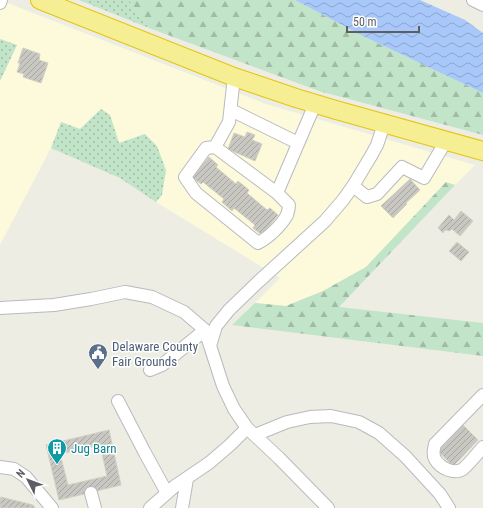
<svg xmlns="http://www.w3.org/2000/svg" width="483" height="508" viewBox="0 0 483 508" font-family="'Roboto Condensed',sans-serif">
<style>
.commercial{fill:#fcfadb}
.grass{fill:url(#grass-dots)}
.forest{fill:url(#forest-firs)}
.water{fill:url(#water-waves)}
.building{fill:url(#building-hatch);stroke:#d2d0c3;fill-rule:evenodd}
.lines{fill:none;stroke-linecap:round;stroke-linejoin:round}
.minor-casing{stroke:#b9babf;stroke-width:14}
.highway-casing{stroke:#e3c50f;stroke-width:20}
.minor{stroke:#fff;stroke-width:12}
.highway{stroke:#f6ee92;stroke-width:18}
.labels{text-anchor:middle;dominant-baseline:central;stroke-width:3;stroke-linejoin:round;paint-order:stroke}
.service-label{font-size:13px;fill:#4e5e75;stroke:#fff;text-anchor:start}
.culture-label{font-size:13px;fill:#0d838f;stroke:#fff;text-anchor:start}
</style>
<defs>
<pattern id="grass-dots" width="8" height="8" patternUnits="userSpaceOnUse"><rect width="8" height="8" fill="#c2e4c8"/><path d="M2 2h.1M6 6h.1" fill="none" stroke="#a1bca6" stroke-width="1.8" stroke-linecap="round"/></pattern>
<pattern id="forest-firs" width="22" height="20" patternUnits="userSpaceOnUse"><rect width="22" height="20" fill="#c2e4c8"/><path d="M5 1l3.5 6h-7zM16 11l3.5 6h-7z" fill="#a1bca6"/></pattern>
<pattern id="water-waves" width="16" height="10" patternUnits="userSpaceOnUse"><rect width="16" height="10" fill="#a8c8f9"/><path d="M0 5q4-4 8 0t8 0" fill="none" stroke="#8ca6cd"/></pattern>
<pattern id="building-hatch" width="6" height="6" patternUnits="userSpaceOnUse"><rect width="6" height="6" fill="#c9c7c1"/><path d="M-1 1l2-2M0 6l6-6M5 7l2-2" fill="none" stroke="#a6a5a0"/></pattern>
</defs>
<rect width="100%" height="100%" fill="#edede4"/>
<path class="commercial" d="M 0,0 L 266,104 L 475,165 L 455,185 L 446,183 L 366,267 L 323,291 L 286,306 L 255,303 L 280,278 L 156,202 L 162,195 L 145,134 L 119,143 L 110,115 L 101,109 L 80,129 L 61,122 L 51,148 L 0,245 L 0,81 L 17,45 L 0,39 Z"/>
<path class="grass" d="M 79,0 L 129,0 L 149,28 Z
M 0,39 L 17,45 L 0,81 Z
M 101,109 L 110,115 L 119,143 L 145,134 L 157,146 L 166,170 L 162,195 L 156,202 L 120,178 L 51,148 L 61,122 L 80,129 Z"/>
<path class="forest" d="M 129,0 L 295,0 L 365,37 L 483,93 L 483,135 L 319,91 L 149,28 Z
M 446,182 L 455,185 L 339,307 L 483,323 L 483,356 L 232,325 L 255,303 L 286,306 L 323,291 L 366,267 Z"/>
<path class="water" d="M 295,0 L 420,0 L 465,20 L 483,33 L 483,93 L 365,37 Z"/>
<path class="building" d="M 23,48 L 40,54 L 39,60 L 48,63 L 41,83 L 23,77 L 24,74 L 17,72 L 20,63 L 18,63 Z
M 247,132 L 255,135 L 252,140 L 262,144 L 255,161 L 228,149 L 234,133 L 245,137 Z
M 209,157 L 218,165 L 216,167 L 236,184 L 238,181 L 249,190 L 247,193 L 267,210 L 270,208 L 278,215 L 262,235 L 253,228 L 255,225 L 234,208 L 232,211 L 222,202 L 224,199 L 203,182 L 201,184 L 192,177 Z
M 410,179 L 420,190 L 406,203 L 407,204 L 393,218 L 381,206 Z
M 461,211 L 473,221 L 460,236 L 452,229 L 450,231 L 445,230 L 443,233 L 438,228 L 449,215 L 454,220 Z
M 457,242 L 469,252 L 461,261 L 449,251 Z
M 463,425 L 478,440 L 453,466 L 438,451 Z
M 109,430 L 121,485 L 59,500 L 46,445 ZM 100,445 L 107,476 L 68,485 L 60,454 Z
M 1,497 L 33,505 L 35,508 L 0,508 L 0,498 Z"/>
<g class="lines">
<defs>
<path id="minor" d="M 473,0 L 483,5
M 0,3 L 1,0
M 234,77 L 229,122 L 215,147 L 277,193 L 315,104
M 231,110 L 298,143
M 215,147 L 206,148 L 185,177 L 196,193 L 258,243 C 268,238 281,226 287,215 C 288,212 289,209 289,205 L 277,193
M 353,186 L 367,197 L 377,194 L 402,167 L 424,178 L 446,141
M 0,308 L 54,305 L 91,299 L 125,292 L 152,297 L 184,312 L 205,330 L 223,386 L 234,409 L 247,428 L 279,458 L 328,508
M 210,346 L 216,326 L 229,310 L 258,282 L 325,221 L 343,200 L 353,186 L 371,156 L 377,145 L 384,124
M 150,370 L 162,365 L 205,330
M 483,395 L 435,444 C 434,449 432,454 435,459 C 440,468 454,475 463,469 C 470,463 477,454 483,447
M 118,401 L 145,453 L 167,493
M 255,435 L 287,422 L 310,417 L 331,416 L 359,422 L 379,433 L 405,456 L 440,494 L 449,508
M 0,467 L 14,469 L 26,477 L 52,508
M 91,493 L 95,508
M 150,508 L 175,486 L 209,463 L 230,445 L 247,428
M 182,508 L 187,479"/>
<path id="highway" d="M 40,0 L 234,77 L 296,98 L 336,110 L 483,151"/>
</defs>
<use href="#minor" class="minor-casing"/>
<use href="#highway" class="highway-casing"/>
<use href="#minor" class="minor"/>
<use href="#highway" class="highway"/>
</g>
<defs>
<symbol id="civic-pin" viewBox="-11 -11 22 30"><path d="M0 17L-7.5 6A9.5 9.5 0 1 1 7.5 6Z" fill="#5c6f8a" stroke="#fff"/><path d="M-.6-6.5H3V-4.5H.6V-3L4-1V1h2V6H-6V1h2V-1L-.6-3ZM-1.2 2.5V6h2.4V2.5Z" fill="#fff"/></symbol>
<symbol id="building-pin" viewBox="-11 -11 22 30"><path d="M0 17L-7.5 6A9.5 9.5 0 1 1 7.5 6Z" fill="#0f9aa8" stroke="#fff"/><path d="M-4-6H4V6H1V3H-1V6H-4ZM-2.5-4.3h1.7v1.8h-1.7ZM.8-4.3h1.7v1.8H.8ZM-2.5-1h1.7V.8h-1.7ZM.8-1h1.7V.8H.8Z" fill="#fff"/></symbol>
</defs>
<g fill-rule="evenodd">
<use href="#civic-pin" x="87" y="342" width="22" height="30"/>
<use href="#building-pin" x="46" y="437" width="22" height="30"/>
</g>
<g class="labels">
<g class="service-label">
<text x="112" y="346">Delaware County<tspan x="112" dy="15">Fair Grounds</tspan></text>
</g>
<g class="culture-label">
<text x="71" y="448">Jug Barn</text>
</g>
</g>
<g transform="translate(28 480) rotate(312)" stroke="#ffffff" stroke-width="3" paint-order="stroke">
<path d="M0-3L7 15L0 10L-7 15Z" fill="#5c5e64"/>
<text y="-6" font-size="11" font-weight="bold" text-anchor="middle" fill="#5c5e64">N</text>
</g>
<path d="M347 26v6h72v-6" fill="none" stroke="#5c5e64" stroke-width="2"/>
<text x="353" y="26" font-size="12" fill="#5c5e64" stroke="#ffffff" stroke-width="3" paint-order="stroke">50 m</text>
</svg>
